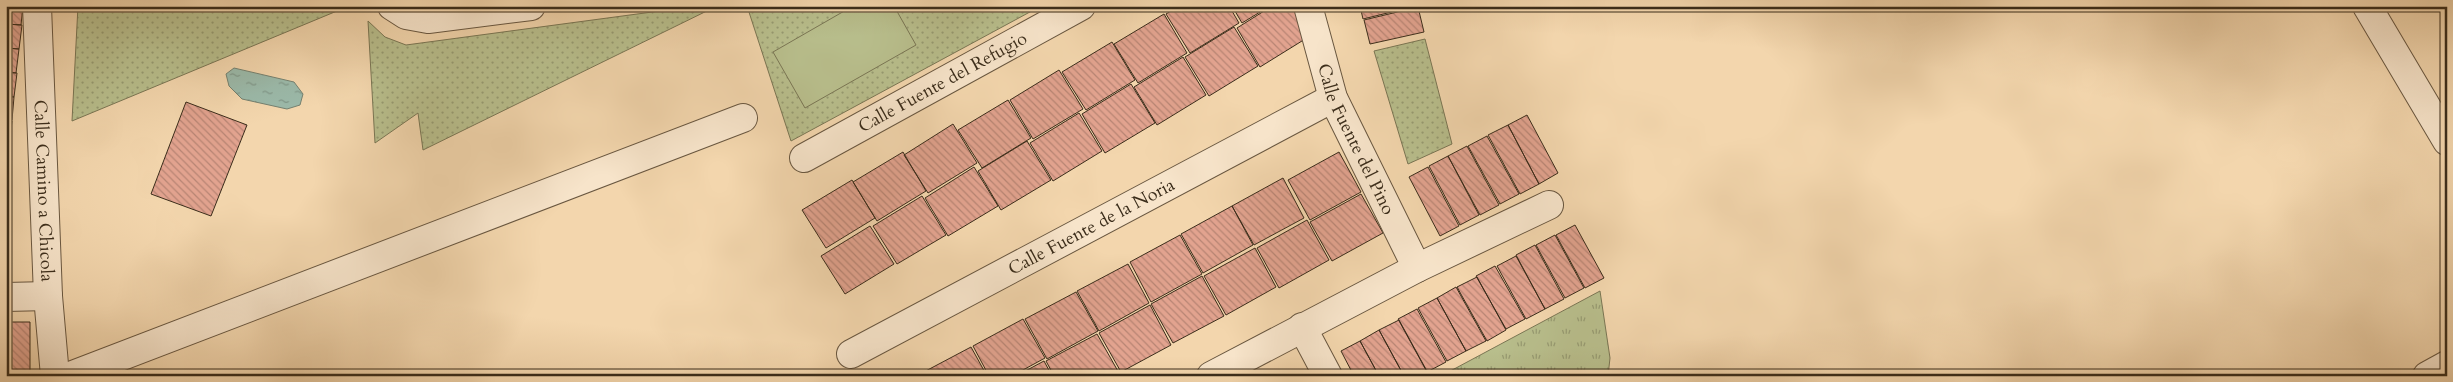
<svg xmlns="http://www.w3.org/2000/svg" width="2453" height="382" viewBox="0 0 2453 382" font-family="Cardo,serif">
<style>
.grass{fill:url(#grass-dots);stroke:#7a7654}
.park{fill:url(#park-tufts);stroke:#7a7654}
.garden{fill:#b8be8c;stroke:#7a7654}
.water{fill:url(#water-ripples);stroke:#758170}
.building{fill:url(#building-back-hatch);stroke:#3b2d1b}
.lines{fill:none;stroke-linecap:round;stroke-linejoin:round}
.minor-casing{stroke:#695740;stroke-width:30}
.minor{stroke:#f7e4ca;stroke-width:28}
.labels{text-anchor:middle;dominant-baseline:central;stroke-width:4.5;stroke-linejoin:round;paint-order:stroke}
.street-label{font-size:18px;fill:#3b2d1b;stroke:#f7e4ca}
</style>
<defs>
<pattern id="grass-dots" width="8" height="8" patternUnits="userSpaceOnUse" patternTransform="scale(1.25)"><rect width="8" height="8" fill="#b8be8c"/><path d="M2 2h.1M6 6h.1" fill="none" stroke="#979b72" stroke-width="1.8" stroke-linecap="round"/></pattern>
<pattern id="park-tufts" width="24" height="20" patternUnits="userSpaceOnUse" patternTransform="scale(1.25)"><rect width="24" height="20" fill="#b8be8c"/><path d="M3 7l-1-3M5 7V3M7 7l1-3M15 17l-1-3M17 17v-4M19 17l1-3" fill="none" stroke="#979b72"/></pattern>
<pattern id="water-ripples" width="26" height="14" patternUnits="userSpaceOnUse" patternTransform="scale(1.25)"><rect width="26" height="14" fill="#9bb9a9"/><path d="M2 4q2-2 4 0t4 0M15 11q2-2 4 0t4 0" fill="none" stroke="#809789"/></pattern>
<pattern id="building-back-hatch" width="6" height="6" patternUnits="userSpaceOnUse" patternTransform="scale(1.25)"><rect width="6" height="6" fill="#e2a38f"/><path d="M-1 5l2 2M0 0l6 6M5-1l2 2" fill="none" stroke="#b88574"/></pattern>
</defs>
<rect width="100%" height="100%" fill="#f3d6ad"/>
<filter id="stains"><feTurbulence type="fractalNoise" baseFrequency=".004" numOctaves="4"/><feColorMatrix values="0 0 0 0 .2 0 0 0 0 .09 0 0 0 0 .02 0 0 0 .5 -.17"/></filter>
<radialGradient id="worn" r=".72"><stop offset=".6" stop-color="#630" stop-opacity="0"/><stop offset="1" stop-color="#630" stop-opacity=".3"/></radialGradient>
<path class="grass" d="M 78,6 L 349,6 L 72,121 Z
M 697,6 L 717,6 L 423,150 L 418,113 L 375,143 L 368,21 L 385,37 L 406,45 Z
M 747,6 L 1041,6 L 791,141 Z
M 1425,39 L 1452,144 L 1408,164 L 1374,51 Z"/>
<path class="park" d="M 1600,291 L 1610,358 L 1608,376 L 1441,376 Z"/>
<path class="garden" d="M 853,6 L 894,6 L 916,45 L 805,108 L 773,52 Z"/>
<path class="water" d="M 234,68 L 294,82 L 303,94 L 300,105 L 287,109 L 242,99 L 229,86 L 226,74 Z"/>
<path class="building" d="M 6,6 L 23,6 L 21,25 L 6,24 Z
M 1179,6 L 1229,6 L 1239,23 L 1190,53 L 1166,14 Z
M 1232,6 L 1270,6 L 1242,23 Z
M 1272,6 L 1291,6 L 1310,36 L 1260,67 L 1237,28 Z
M 1360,6 L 1416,6 L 1363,19 Z
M 1418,7 L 1424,32 L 1370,44 L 1364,20 Z
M 1164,14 L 1187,53 L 1138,83 L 1114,44 Z
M 6,24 L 22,25 L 19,49 L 6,48 Z
M 1234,27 L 1258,66 L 1209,96 L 1185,57 Z
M 1112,42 L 1135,80 L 1086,110 L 1062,72 Z
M 6,48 L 19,49 L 16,73 L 6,72 Z
M 1183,57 L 1206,95 L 1157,125 L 1134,87 Z
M 1059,70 L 1083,109 L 1033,139 L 1010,100 Z
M 6,72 L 17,73 L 14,97 L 6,96 Z
M 1131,84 L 1155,123 L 1105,153 L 1082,114 Z
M 6,96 L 14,97 L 12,120 L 6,120 Z
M 1008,100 L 1031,138 L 982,168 L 958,130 Z
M 186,102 L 247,125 L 211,216 L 151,194 Z
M 1079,113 L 1102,151 L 1053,181 L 1030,143 Z
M 1527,115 L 1558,173 L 1539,184 L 1508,125 Z
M 6,120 L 12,121 L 9,145 L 6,144 Z
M 953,124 L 977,163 L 928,193 L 904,155 Z
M 1508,125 L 1539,184 L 1520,194 L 1488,135 Z
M 1487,136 L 1519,194 L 1500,204 L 1468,146 Z
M 1027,141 L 1051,180 L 1001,210 L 978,171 Z
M 1467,146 L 1499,205 L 1480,215 L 1448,156 Z
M 903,152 L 926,191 L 877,221 L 853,182 Z
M 1339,152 L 1361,192 L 1310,220 L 1288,180 Z
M 1448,156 L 1479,215 L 1460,225 L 1429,166 Z
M 974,167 L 998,206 L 948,236 L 925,198 Z
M 1428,167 L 1459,226 L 1440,236 L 1409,177 Z
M 1283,178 L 1304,218 L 1254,245 L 1232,206 Z
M 852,180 L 875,218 L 826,248 L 802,210 Z
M 1361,194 L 1383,233 L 1332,261 L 1310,222 Z
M 922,196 L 946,235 L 897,264 L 873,226 Z
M 1232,206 L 1253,245 L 1203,273 L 1181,234 Z
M 1307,220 L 1329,260 L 1279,288 L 1257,248 Z
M 1575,225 L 1604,278 L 1585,288 L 1556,235 Z
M 870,226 L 894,264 L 845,294 L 821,256 Z
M 1180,235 L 1202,274 L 1151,302 L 1130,262 Z
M 1555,235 L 1584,288 L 1565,298 L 1536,245 Z
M 1535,245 L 1564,299 L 1545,309 L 1516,255 Z
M 1255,248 L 1276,287 L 1226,315 L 1204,276 Z
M 1516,256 L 1545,309 L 1526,319 L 1497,266 Z
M 1128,264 L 1149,303 L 1099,331 L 1077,291 Z
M 1495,266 L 1525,319 L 1506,329 L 1476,276 Z
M 1202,276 L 1224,316 L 1173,343 L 1151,304 Z
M 1477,277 L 1506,330 L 1487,341 L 1457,287 Z
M 1456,287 L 1486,341 L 1466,351 L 1437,298 Z
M 1076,292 L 1098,331 L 1047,359 L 1025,319 Z
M 1437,298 L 1466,351 L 1447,361 L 1418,308 Z
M 1150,305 L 1171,345 L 1121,372 L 1099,333 Z
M 1417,309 L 1446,362 L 1427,372 L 1398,319 Z
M 1023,319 L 1045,358 L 1012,376 L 989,376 L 973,346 Z
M 1399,320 L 1428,373 L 1423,376 L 1404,376 L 1379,330 Z
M 6,322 L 30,322 L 30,376 L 6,376 Z
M 1379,330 L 1404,376 L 1379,376 L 1360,341 Z
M 1097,334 L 1119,373 L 1114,376 L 1054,376 L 1046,361 Z
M 1360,341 L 1379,376 L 1354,376 L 1341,351 Z
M 971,347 L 987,376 L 921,376 L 920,374 Z
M 1044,361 L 1052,376 L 1016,376 Z"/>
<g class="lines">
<defs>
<g id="minor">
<path id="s1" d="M 37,6 L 48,296 L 55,376"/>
<path d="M 392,6 L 406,15 L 428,19 L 531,6"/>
<path id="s2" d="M 1308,6 L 1333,98 L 1417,268"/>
<path d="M 2367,6 L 2447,141"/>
<path id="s3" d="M 804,158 L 1081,6"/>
<path d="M 6,297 L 48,296"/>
<path d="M 1302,327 L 1328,376"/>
<path id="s4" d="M 851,354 L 1333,98"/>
<path d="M 70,376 L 743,118"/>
<path d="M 1211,376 L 1417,268 L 1549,205"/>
<path d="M 2427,376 L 2447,365"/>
</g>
</defs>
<use href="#minor" class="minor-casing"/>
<use href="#minor" class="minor"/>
</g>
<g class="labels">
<g class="street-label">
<text stroke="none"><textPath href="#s3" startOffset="158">Calle Fuente del Refugio</textPath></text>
<text stroke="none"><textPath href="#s2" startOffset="142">Calle Fuente del Pino</textPath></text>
<text stroke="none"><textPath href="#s1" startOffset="185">Calle Camino a Chicola</textPath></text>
<text stroke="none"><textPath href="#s4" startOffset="272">Calle Fuente de la Noria</textPath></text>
</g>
</g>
<rect width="2453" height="382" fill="none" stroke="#f3d6ad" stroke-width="25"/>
<rect x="8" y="8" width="2438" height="367" fill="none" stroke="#3b2d1b" stroke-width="2.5"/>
<rect x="12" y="12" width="2428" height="357" fill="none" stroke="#3b2d1b"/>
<rect width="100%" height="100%" filter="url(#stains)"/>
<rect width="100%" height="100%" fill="url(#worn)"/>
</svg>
